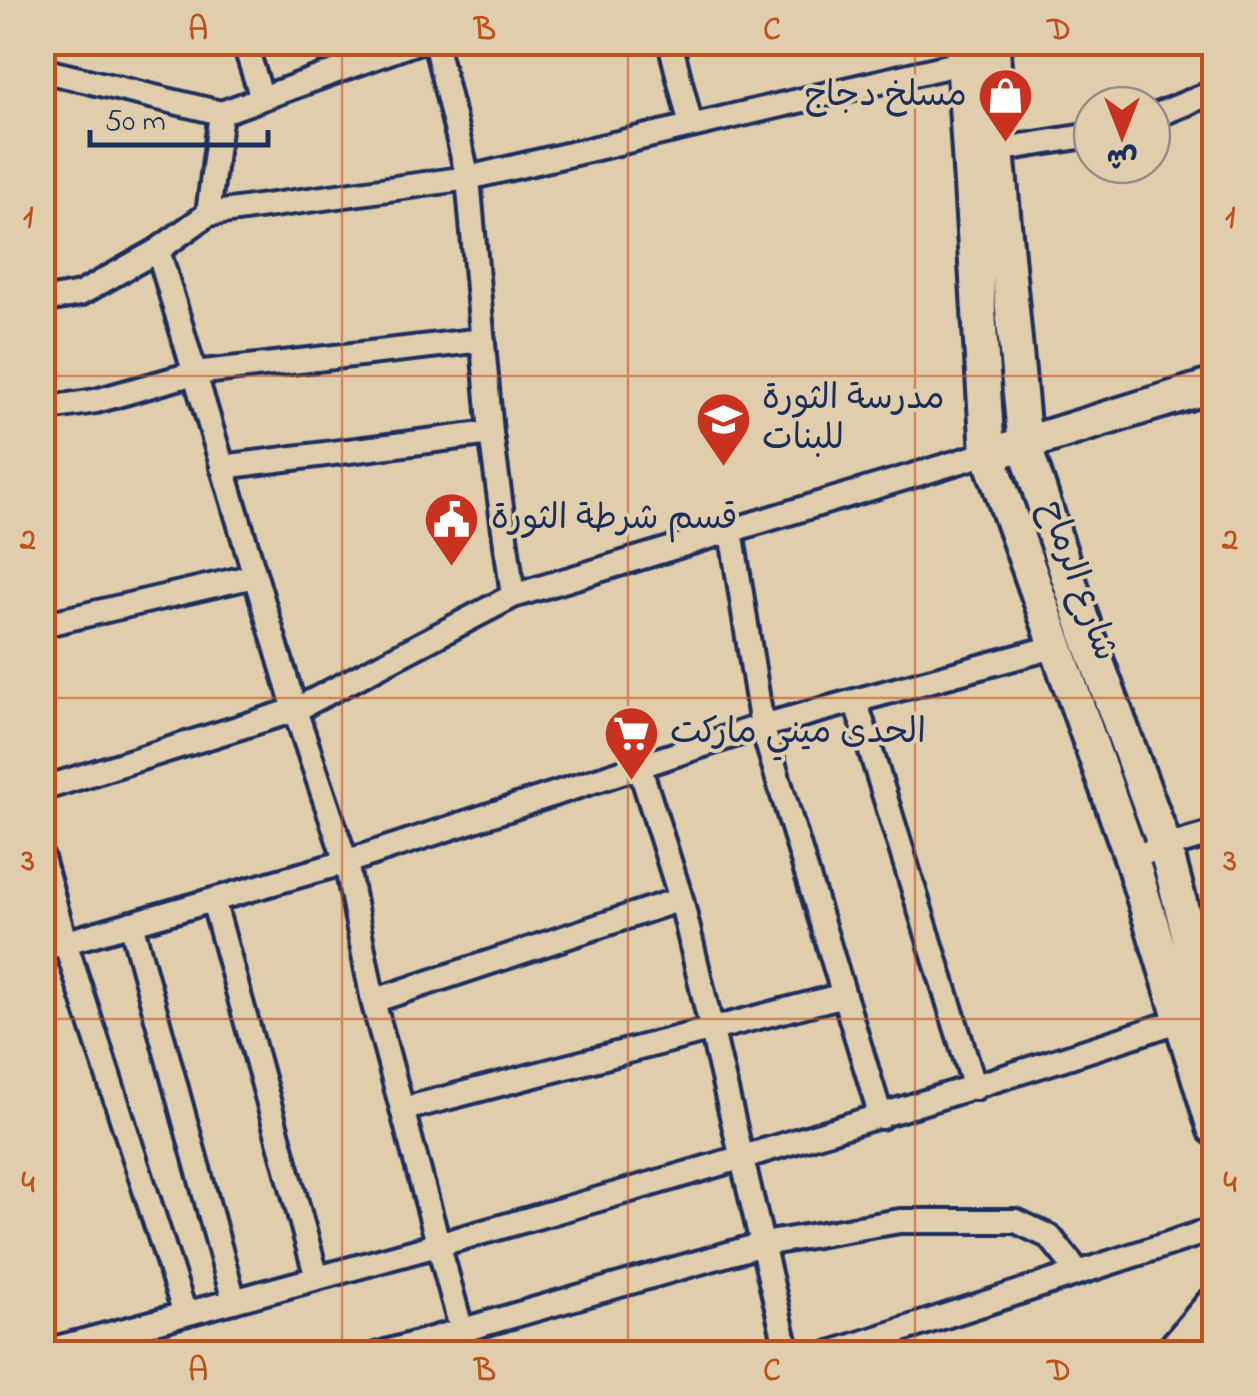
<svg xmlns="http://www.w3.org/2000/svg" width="1257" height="1396" viewBox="0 0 1257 1396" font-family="'Indie Flower','Playpen Sans Arabic',sans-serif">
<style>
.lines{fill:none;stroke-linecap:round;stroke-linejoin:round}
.street-casing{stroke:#1b2f5e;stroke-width:30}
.secondary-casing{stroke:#1b2f5e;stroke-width:40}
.street{stroke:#e0cdab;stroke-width:22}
.secondary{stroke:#e0cdab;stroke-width:32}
.grid{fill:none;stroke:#bf511c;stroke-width:2.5;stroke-opacity:0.55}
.labels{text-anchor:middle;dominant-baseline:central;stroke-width:8;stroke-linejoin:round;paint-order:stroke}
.poi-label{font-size:35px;fill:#1b2f5e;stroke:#e0cdab;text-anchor:start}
.street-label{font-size:35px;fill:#1b2f5e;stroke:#e0cdab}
.neatline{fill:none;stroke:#bf511c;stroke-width:4}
.grid-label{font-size:32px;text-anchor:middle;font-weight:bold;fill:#bf511c}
</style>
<rect width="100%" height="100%" fill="#e0cdab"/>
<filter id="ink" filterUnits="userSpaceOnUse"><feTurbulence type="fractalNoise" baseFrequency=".01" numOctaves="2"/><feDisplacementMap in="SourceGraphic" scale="20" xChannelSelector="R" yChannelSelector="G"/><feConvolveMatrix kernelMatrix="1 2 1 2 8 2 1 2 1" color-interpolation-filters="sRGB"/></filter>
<g filter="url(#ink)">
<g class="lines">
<defs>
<path id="street" d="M 244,42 L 262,98
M 435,42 L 468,178 L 491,433 L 513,596
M 670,42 L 691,126
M 42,70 L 221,113 L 417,42
M 1152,117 L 1214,92
M 997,150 L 1092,135
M 208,214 L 468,178 L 961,63
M 158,250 L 295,710 L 346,862 L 373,1001 L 468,1354
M 42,301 L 80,294 L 158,250 L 208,214 L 221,113
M 42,409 L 96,401 L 195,373 L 483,340
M 222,467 L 491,433
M 731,530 L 762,726 L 881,1117
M 42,625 L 254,576
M 856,703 L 975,1088
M 639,765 L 681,899 L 788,1354
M 42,789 L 295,710 L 513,596 L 988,453
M 1131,857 L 1214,833
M 42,858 L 65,942 L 185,1314
M 213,900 L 317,1278
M 131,923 L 234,1301
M 42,949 L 346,862 L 762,726 L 1058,646
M 373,1001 L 681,899
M 404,1109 L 844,995
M 42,1352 C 425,1251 806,1144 1181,1020
M 379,1354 L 763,1244 L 900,1221 L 1016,1221 L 1050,1237 L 1079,1273
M 828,1354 L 1214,1229"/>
<path id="secondary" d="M 962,42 L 988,453 L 1131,857 L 1214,1128
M 993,42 L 997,150 L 1025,446 L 1087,635 L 1165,846 L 1214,1031
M 1004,450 L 1214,385
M 1171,1354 L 1214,1303
M 1211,1354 L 1214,1349"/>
</defs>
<use href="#street" class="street-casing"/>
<use href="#secondary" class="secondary-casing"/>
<use href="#street" class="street"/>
<use href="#secondary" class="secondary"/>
</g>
</g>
<path class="grid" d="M 342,42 L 342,1354M 628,42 L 628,1354M 915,42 L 915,1354M 42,376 L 1214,376M 42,698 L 1214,698M 42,1019 L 1214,1019"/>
<defs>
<symbol id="shop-pin" viewBox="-11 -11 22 30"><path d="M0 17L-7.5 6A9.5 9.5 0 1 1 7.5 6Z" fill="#c8321e" stroke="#e0cdab"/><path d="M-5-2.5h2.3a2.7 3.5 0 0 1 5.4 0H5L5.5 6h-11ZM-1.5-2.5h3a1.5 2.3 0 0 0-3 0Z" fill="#fff"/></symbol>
<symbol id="school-pin" viewBox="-11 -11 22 30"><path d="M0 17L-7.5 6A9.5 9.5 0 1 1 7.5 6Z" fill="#c8321e" stroke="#e0cdab"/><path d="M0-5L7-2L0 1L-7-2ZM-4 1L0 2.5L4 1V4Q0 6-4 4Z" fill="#fff"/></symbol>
<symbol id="civic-pin" viewBox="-11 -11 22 30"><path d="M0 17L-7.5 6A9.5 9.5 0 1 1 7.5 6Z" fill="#c8321e" stroke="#e0cdab"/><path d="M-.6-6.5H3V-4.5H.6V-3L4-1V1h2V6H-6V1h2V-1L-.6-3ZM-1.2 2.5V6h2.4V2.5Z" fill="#fff"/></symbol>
<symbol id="supermarket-pin" viewBox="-11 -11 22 30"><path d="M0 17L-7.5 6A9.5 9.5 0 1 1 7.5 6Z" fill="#c8321e" stroke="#e0cdab"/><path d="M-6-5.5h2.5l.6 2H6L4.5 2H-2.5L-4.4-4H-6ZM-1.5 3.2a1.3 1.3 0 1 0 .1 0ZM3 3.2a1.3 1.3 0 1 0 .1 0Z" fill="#fff"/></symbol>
</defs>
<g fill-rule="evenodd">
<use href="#shop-pin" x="974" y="64" width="63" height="86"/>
<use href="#school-pin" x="692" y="388" width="63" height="86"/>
<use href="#civic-pin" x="420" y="488" width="63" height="86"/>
<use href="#supermarket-pin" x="600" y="702" width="63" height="86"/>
</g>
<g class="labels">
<g class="poi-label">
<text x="967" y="96" text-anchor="end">مسلخ دجاج</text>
<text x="762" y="399">مدرسة الثورة<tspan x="762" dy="40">للبنات</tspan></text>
<text x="491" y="519">قسم شرطة الثورة</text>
<text x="670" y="733">الحدى ميني ماركت</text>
</g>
<g class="street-label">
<text transform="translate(1077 581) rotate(70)">شارع الرماح</text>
</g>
</g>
<rect width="1257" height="1396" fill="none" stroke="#e0cdab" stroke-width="110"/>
<g transform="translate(1122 135) rotate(180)"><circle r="48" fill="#e0cdab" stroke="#918e8c" stroke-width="2.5"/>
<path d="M0-8L18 38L0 25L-18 38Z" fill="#c8321e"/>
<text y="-15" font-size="28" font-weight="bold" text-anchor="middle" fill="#1b2f5e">ش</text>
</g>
<path d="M90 130v15h178v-15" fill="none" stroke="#1b2f5e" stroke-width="5"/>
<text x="105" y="130" font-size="30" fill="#1b2f5e" stroke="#e0cdab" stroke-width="8" paint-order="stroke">50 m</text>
<rect x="55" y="55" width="1147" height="1286" class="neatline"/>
<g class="grid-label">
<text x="198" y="39">A</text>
<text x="485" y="39">B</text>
<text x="772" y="39">C</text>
<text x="1059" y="39">D</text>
<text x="28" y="227">1</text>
<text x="1230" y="227">1</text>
<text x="28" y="549">2</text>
<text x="1230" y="549">2</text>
<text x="28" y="870">3</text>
<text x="1230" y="870">3</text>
<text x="28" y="1192">4</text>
<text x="1230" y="1192">4</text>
<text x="198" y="1380">A</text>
<text x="485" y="1380">B</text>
<text x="772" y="1380">C</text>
<text x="1059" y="1380">D</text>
</g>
</svg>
